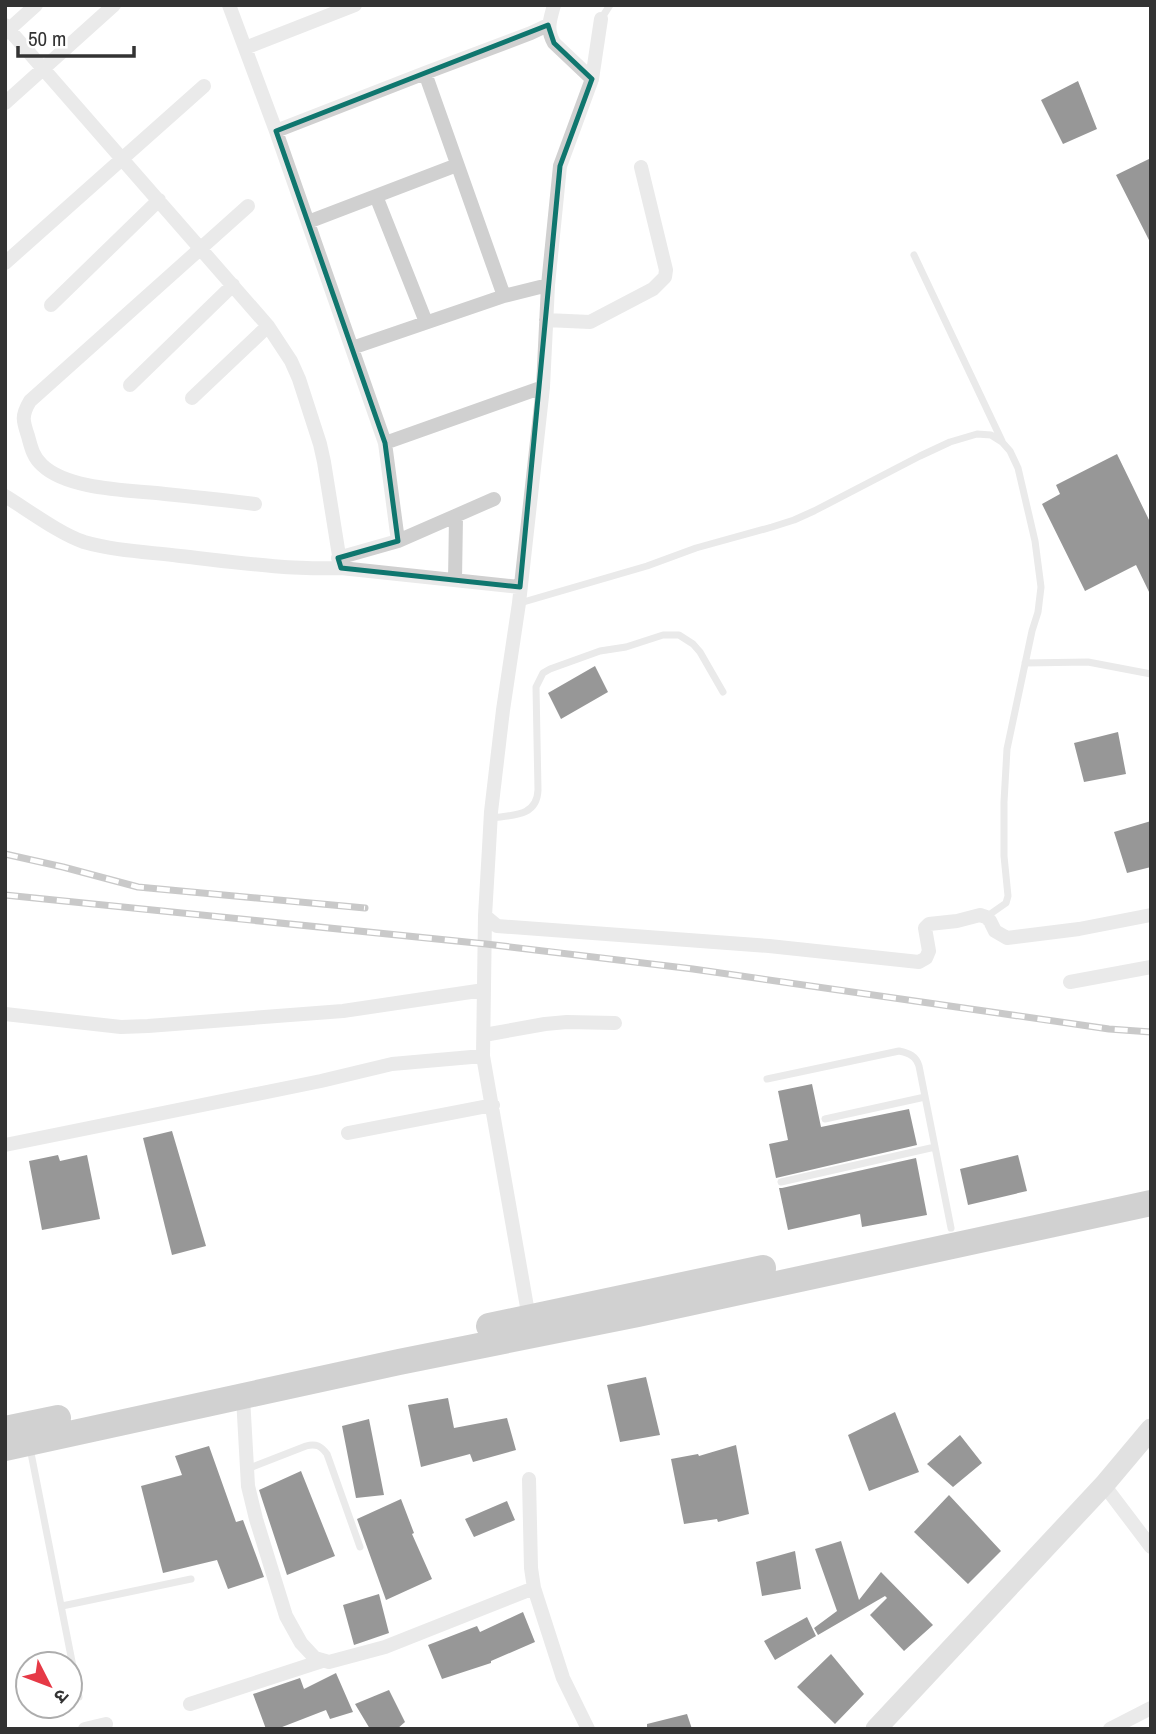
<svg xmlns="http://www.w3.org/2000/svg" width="1156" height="1734" viewBox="0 0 1156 1734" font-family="'Archivo Narrow','Noto Sans Devanagari',sans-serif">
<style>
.building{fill:#1a1a1a}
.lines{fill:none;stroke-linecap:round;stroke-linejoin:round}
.lane{stroke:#d0d0d0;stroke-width:7}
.street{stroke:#d0d0d0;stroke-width:14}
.secondary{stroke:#bdbdbd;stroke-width:21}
.highway{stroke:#9a9a9a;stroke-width:26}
.rail-casing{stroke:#888;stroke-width:7}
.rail{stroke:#fff;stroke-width:4.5;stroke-dasharray:13;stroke-linecap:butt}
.marked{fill:none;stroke:#0f766e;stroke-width:5;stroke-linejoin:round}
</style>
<rect width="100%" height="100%" fill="#fff"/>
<path class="building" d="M 1078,81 L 1097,129 L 1063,144 L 1041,100 Z
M 1151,158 L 1151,244 L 1116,175 Z
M 1117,454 L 1151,524 L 1151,596 L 1136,565 L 1085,591 L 1042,504 L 1060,494 L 1056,485 Z
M 595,666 L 608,692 L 561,719 L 548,693 Z
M 1118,732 L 1126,774 L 1084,782 L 1074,743 Z
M 1151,821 L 1151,867 L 1127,873 L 1114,832 Z
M 812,1084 L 821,1127 L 909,1109 L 917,1145 L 776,1178 L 769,1144 L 788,1140 L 778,1091 Z
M 172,1131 L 206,1246 L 172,1255 L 143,1138 Z
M 58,1155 L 60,1161 L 87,1155 L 100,1219 L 42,1230 L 29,1161 Z
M 1018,1155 L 1027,1191 L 968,1205 L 960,1169 Z
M 916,1158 L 927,1215 L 862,1227 L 860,1214 L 788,1230 L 779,1188 L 782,1188 Z
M 646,1377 L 660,1435 L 620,1442 L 607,1385 Z
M 448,1398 L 454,1428 L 507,1418 L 516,1450 L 473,1462 L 470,1454 L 421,1467 L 408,1405 Z
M 895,1412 L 919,1472 L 869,1491 L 848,1435 Z
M 369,1419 L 384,1495 L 356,1498 L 342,1426 Z
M 960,1435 L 982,1463 L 953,1487 L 927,1464 Z
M 736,1445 L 749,1514 L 718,1522 L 717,1519 L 684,1524 L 671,1459 L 698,1454 L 699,1456 Z
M 209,1446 L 236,1522 L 243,1520 L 264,1577 L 228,1589 L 217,1560 L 163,1573 L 141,1486 L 182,1475 L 175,1456 Z
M 301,1471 L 335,1556 L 287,1575 L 259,1490 Z
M 949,1495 L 1001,1551 L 968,1584 L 914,1532 Z
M 401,1499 L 414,1533 L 412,1534 L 432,1579 L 386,1600 L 357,1519 Z
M 507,1501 L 515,1520 L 474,1537 L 465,1519 Z
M 841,1541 L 859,1600 L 881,1572 L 933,1625 L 904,1651 L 870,1615 L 887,1598 L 885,1596 L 818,1635 L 814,1628 L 837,1611 L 815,1549 Z
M 795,1551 L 801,1589 L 762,1596 L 756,1562 Z
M 379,1594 L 389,1633 L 354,1645 L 343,1605 Z
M 523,1612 L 535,1642 L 491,1661 L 491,1663 L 442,1679 L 428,1645 L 477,1626 L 480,1632 Z
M 807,1617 L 816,1636 L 775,1660 L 764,1641 Z
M 831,1654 L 864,1694 L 835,1724 L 797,1687 Z
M 336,1673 L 353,1712 L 330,1719 L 326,1710 L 277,1729 L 266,1729 L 253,1694 L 300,1678 L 304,1689 Z
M 389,1690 L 405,1722 L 397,1729 L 370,1729 L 355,1704 Z
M 687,1714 L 692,1729 L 647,1729 L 647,1724 Z"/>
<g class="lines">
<path class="lane" d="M 601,19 L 610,5
M 914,255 L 1002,441
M 520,603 L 647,566 L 696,548 L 772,527 L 794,520 L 814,511 L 920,456 L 950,442 L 977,434 L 991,435 L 1002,442 L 1010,451 L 1018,468 L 1035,541 L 1041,587 L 1038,612 L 1032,631 L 1007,749 L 1004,802 L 1004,856 L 1008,896 L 1006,903 L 986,917
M 1025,663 L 1088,662 L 1151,674
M 491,818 C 512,815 537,817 538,790 L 536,687 L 543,673 L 550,669 L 600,651 L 626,647 L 663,635 L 679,635 L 693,644 L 700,652 L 723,692
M 767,1079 L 899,1051 C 909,1053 916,1056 919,1066 L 951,1228
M 825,1119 L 925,1097
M 781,1182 L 935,1147
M 30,1448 L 79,1697
M 247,1469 L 306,1446 C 316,1443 321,1446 327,1454 L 360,1547
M 62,1606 L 191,1579"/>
<path class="street" d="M 229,5 L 276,131 L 385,443 L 398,541
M 554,5 C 550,20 546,29 554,43 L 592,79
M 5,25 L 268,326 L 291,361 L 299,379 L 320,444 L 324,462 L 341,568 L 520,587
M 5,33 L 36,5
M 245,48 L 355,5
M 425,73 L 504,296
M 5,103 L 114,5
M 276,131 L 425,73 L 531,33 L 548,25
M 376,196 L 426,322
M 248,206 L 30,401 C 21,416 23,421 28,436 C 31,447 33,457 42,465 C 68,490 130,490 165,494 C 195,497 225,500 255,504
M 308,222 L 457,165
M 5,263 L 204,86
M 51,305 L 159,200
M 546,320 L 590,322 L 653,289 L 665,277 L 666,270 L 641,167
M 352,348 L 504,296 L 548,285
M 130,385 L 233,285
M 192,398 L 268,326
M 385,443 L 543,387
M 5,496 C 28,510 60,534 84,542 C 115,551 148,552 180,556 C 234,562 287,570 341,568
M 338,558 L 398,541 L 494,499
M 455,580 L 456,517
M 485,916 L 497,926 L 769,946 L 919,962 L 926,958 L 929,951 L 925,928 L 929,924 L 957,921 L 980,915 L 986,917 L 990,921 L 995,931 L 1007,938 L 1079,929 L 1151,915
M 1070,982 L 1151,967
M 5,1014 L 121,1027 L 148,1026 L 343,1011 L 484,990
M 484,1035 L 545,1024 L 567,1022 L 615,1023
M 348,1133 L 493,1105
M 5,1145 L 321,1081 L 392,1064 L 483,1056
M 530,1324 L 483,1056 L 485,916 L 489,848 L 491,812 L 503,710 L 519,603 L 543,387 L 548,285 L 560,166 L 592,79 L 601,19
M 243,1397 L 248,1486 L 256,1519 L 286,1616 L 301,1643 L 315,1658 L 329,1662 L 385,1647 L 534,1588
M 529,1479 L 531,1568 L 534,1588 L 563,1678 L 588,1729
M 1104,1485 L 1151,1547
M 190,1704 L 322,1661
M 85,1729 L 106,1724
M 1110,1729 L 1151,1708"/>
<path class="secondary" d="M 876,1729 L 1104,1485 L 1151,1429"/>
<path class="highway" d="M 489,1326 L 763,1268
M 5,1429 L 58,1418
M 5,1448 L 399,1362 L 638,1314 L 1151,1203"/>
<defs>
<path id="rail" d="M 5,854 L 63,867 L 138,887 L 365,908
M 5,895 L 486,944 L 693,969 L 1109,1029 L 1151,1032"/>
</defs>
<use href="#rail" class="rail-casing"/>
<use href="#rail" class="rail"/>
</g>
<path d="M0 0H1156V1734H0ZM 548,25 L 554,43 L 592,79 L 560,166 L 520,587 L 341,568 L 338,558 L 398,541 L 385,443 L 276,131 Z" fill="#fff" fill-opacity=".55" fill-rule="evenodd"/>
<path class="marked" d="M 548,25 L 554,43 L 592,79 L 560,166 L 520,587 L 341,568 L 338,558 L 398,541 L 385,443 L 276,131 Z"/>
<rect width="1156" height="1734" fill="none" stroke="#333333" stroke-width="14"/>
<g transform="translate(49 1685) rotate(132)"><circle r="33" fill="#ffffff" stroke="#adadad" stroke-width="2"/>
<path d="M0-5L12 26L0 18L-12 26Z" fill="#e63946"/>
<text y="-10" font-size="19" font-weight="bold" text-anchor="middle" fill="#333333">उ</text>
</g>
<path d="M18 46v10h116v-10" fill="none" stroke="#333333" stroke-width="3.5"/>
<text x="28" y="46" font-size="21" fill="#333333" stroke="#ffffff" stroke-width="5" paint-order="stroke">50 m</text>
</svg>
